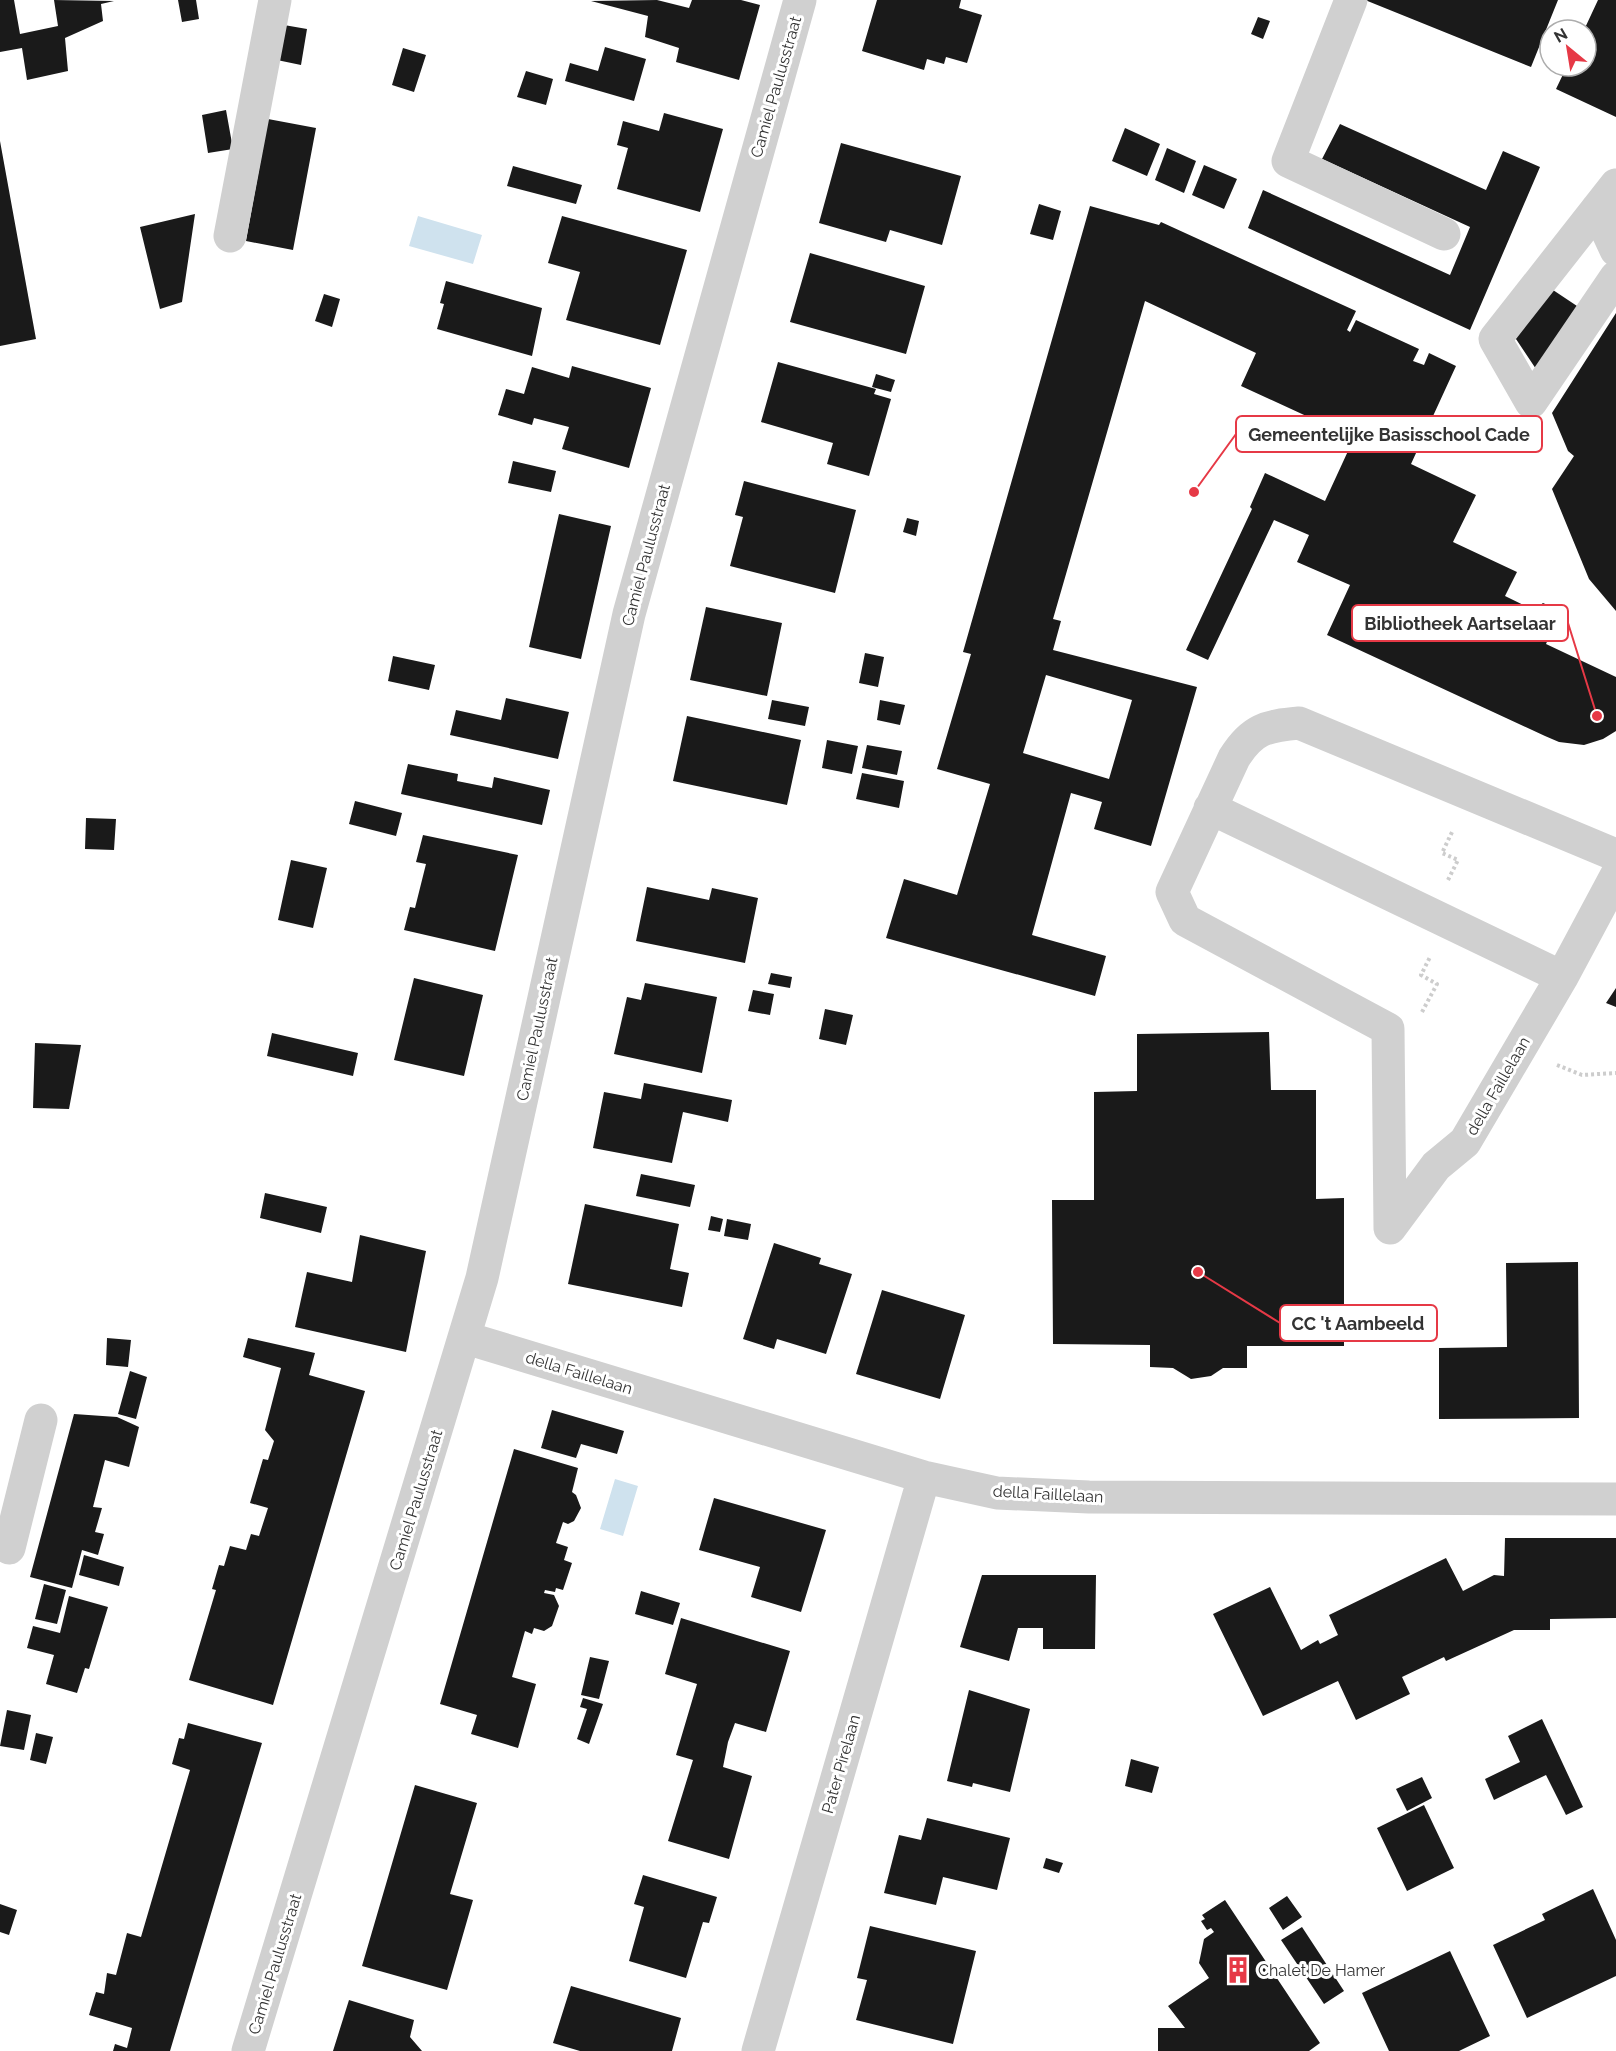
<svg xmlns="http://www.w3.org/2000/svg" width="1616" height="2051" viewBox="0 0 1616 2051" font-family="Raleway,sans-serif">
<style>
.water{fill:#cfe2ee}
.building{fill:#1a1a1a;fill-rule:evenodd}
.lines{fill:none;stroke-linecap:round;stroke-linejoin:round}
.path{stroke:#cdcdcd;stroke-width:4;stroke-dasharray:3 3;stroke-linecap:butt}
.minor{stroke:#d0d0d0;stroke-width:33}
.labels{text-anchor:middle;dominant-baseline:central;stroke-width:6;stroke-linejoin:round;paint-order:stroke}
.street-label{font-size:16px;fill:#333;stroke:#fff}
.poi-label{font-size:16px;fill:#333;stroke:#fff;text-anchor:start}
.leader{fill:none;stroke:#e63946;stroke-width:2}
.callout-dot{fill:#e63946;stroke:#fff;stroke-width:2}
.callout{fill:#fff;stroke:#e63946;stroke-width:2}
.callout-label{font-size:18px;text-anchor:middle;font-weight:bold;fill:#333}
</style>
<rect width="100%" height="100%" fill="#fff"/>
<path class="water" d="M 418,216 L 482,235 L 473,264 L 409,246 Z
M 615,1479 L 638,1486 L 623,1536 L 600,1529 Z"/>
<path class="building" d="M 0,0 L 14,0 L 20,34 L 58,26 L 54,0 L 114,1 L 101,4 L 103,21 L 65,38 L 68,71 L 27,80 L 22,48 L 0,52 Z
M 178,0 L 196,0 L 199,19 L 182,22 Z
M 657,0 L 689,8 L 692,0 L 741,0 L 760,5 L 739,80 L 676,62 L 679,48 L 645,37 L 648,16 L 591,1 Z
M 877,0 L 961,0 L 959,8 L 982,15 L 967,63 L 946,57 L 944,64 L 927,59 L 924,70 L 862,51 Z
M 1365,0 L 1558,0 L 1531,67 Z
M 1598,0 L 1616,0 L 1616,117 L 1556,89 L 1567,66 L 1586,66 L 1586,30 L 1584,30 Z
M 1258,17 L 1270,21 L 1263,39 L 1251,34 Z
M 284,25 L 307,29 L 301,65 L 277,60 Z
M 605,47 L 646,59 L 634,101 L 565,81 L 570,63 L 598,71 Z
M 403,48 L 426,55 L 414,92 L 392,85 Z
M 526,71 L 553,79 L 546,105 L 517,97 Z
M 226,110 L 233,149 L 208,153 L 202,115 Z
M 664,113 L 723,129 L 700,212 L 617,189 L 628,148 L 617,145 L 623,121 L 659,131 Z
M 268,119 L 316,128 L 293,250 L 246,241 Z
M 1340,124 L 1486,190 L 1503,151 L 1540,167 L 1470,330 L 1248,228 L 1263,190 L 1450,275 L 1470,227 L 1322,159 Z
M 1125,128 L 1160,144 L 1147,176 L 1112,161 Z
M 0,141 L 36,339 L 0,346 Z
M 841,143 L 961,176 L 942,245 L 890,230 L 886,242 L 819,223 Z
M 1167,148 L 1196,161 L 1184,193 L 1155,180 Z
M 1204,165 L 1237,179 L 1224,209 L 1192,195 Z
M 513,166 L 582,185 L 576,204 L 507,186 Z
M 1039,204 L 1061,211 L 1053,240 L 1030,234 Z
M 1090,206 L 1159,225 L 1161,222 L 1356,311 L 1347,330 L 1350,332 L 1356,320 L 1419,349 L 1413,361 L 1424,365 L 1429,353 L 1456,366 L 1411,464 L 1476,495 L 1453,542 L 1517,572 L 1505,596 L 1534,610 L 1543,603 L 1554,608 L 1557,619 L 1546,644 L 1616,677 L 1616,731 L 1603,739 L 1584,745 L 1559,742 L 1545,736 L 1327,635 L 1350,585 L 1297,562 L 1309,535 L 1274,520 L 1208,660 L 1186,650 L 1252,509 L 1250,507 L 1265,473 L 1325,501 L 1354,438 L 1241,386 L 1256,353 L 1145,301 L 1053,619 L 1061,621 L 1053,650 L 1197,687 L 1151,846 L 1094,829 L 1102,802 L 1071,793 L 1032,935 L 1106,956 L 1095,996 L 886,938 L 904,879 L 957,895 L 990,784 L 937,769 L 971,654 L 963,652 ZM 1046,675 L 1132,700 L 1109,779 L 1023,753 Z
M 195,214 L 182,302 L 160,309 L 140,227 Z
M 562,216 L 687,250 L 660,345 L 566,320 L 580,272 L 548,263 Z
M 810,253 L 925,286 L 906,354 L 790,322 Z
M 446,281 L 542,308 L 532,356 L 437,329 L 444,304 L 440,303 Z
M 1547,286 L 1580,308 L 1538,372 L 1514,336 Z
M 324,294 L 340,299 L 332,327 L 315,321 Z
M 1616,313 L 1616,611 L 1589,579 L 1552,489 L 1574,456 L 1568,451 L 1552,413 Z
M 778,362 L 876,389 L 874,394 L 891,399 L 869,476 L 827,464 L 833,443 L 761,422 Z
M 572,366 L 651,388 L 629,468 L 562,449 L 569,427 L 534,418 L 532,425 L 498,415 L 506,389 L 524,394 L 532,367 L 569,378 Z
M 876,374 L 895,380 L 891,392 L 872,387 Z
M 513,461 L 556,471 L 551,492 L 508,483 Z
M 744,481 L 856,510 L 835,593 L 730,566 L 743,517 L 735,515 Z
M 559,514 L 611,526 L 581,659 L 529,647 Z
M 907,518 L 919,521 L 916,536 L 903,532 Z
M 706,607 L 782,623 L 767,696 L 690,680 Z
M 865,653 L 884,657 L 878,687 L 859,683 Z
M 393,656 L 435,665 L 429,690 L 388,681 Z
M 506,698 L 569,712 L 558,759 L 450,735 L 456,710 L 501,720 Z
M 772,700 L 809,707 L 805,726 L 768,719 Z
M 880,700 L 905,705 L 900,725 L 877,720 Z
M 687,716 L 801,740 L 787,805 L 673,781 Z
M 827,740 L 858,746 L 852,774 L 822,768 Z
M 867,745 L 902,751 L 897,775 L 862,768 Z
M 408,764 L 458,774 L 457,781 L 492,788 L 494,777 L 550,790 L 542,825 L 401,794 Z
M 862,773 L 904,781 L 899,808 L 856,799 Z
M 355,801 L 402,813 L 396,836 L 349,824 Z
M 86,818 L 116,819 L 114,850 L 85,849 Z
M 423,835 L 518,855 L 495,951 L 404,930 L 410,907 L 415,908 L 426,864 L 416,862 Z
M 291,860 L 327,868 L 313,928 L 278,920 Z
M 647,887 L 709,900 L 712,888 L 758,898 L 745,963 L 636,941 Z
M 771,973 L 792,977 L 790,988 L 768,984 Z
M 414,978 L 483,995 L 464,1076 L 394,1060 Z
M 645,983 L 717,997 L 702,1073 L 614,1054 L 627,997 L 641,1000 Z
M 1616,988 L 1616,1007 L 1606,1003 Z
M 753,990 L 774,994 L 770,1015 L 748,1011 Z
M 825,1009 L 853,1015 L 846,1045 L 819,1039 Z
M 1269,1032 L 1271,1090 L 1316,1090 L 1316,1199 L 1344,1198 L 1344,1346 L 1247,1346 L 1247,1368 L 1223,1368 L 1211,1376 L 1191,1379 L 1173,1368 L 1150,1367 L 1150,1345 L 1053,1344 L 1052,1200 L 1094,1200 L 1094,1092 L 1137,1091 L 1137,1034 Z
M 272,1033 L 358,1053 L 353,1076 L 267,1056 Z
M 35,1043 L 81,1045 L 69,1109 L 33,1108 Z
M 644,1083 L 732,1100 L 728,1122 L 683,1112 L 672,1163 L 593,1148 L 604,1092 L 641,1099 Z
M 641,1174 L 695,1185 L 690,1207 L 636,1196 Z
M 265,1193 L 327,1207 L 321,1233 L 260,1218 Z
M 585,1204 L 679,1224 L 670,1269 L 689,1273 L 682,1307 L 568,1284 Z
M 711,1216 L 723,1219 L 720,1232 L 708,1230 Z
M 727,1219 L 751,1224 L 748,1240 L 724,1236 Z
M 360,1235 L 426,1251 L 406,1352 L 295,1327 L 307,1272 L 352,1282 Z
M 774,1243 L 821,1258 L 819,1264 L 852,1274 L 826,1354 L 777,1339 L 774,1349 L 743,1339 Z
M 1578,1262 L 1579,1418 L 1439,1419 L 1439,1348 L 1507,1347 L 1506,1263 Z
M 882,1290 L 965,1315 L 940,1399 L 856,1374 Z
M 107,1338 L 131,1340 L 128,1367 L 106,1365 Z
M 248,1338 L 315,1353 L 309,1375 L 365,1391 L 273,1705 L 189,1680 L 216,1590 L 212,1589 L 219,1565 L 224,1566 L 230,1546 L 246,1550 L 251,1534 L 259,1536 L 268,1508 L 250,1503 L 263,1459 L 268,1460 L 274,1441 L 265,1430 L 281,1368 L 243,1357 Z
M 130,1371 L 147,1377 L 136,1419 L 118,1414 Z
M 552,1410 L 624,1431 L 617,1454 L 581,1444 L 576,1458 L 541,1448 Z
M 74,1414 L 117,1417 L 139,1427 L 129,1467 L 105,1460 L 93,1507 L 102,1508 L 95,1532 L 104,1534 L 98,1555 L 82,1550 L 72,1588 L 30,1577 Z
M 514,1449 L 578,1468 L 572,1492 L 576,1495 L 581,1508 L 574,1521 L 568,1524 L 563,1522 L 556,1543 L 568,1547 L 564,1560 L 572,1563 L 563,1590 L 556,1588 L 555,1592 L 545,1590 L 544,1593 L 554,1595 L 559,1606 L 552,1626 L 544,1631 L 534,1628 L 532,1634 L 525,1631 L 512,1677 L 536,1684 L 518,1748 L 471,1734 L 477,1715 L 440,1704 Z
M 714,1498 L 826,1530 L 801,1612 L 751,1597 L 760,1567 L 699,1550 Z
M 1505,1538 L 1616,1538 L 1616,1618 L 1550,1619 L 1550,1630 L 1514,1630 L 1446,1661 L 1444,1657 L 1402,1677 L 1410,1694 L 1356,1720 L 1338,1681 L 1263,1716 L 1213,1614 L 1270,1587 L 1301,1650 L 1318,1640 L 1320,1644 L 1338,1635 L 1329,1615 L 1446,1558 L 1463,1591 L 1494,1575 L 1504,1576 Z
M 84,1555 L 124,1567 L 119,1586 L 79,1575 Z
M 982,1575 L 1096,1575 L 1095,1649 L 1043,1649 L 1043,1628 L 1018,1628 L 1009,1661 L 960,1647 Z
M 44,1584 L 66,1590 L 57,1624 L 35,1619 Z
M 641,1591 L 680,1603 L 673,1625 L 635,1614 Z
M 69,1596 L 108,1607 L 89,1669 L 85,1668 L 77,1693 L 46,1684 L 54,1655 L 27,1648 L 33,1626 L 60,1633 Z
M 681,1618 L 790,1651 L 766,1732 L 735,1723 L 728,1742 L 723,1767 L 752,1776 L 729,1859 L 668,1841 L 693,1760 L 676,1755 L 697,1684 L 665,1674 Z
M 590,1657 L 609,1661 L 599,1699 L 581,1695 Z
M 969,1690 L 1030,1709 L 1010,1792 L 973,1783 L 972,1787 L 947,1781 Z
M 583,1698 L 603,1704 L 589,1744 L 577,1739 L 587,1709 L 580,1707 Z
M 7,1710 L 31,1715 L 24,1750 L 0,1746 Z
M 1542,1719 L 1583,1807 L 1566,1815 L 1546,1775 L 1494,1800 L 1485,1779 L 1520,1762 L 1508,1736 Z
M 188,1723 L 262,1743 L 170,2051 L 113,2051 L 115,2044 L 127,2048 L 132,2028 L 89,2015 L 96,1992 L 104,1994 L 107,1973 L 116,1975 L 127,1933 L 141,1937 L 190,1770 L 172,1764 L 179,1738 L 184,1739 Z
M 36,1733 L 53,1737 L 46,1764 L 30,1760 Z
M 1131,1759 L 1159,1767 L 1152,1793 L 1125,1786 Z
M 1422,1777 L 1432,1798 L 1407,1811 L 1396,1789 Z
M 415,1785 L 477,1803 L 450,1894 L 473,1900 L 447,1990 L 362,1966 Z
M 1424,1805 L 1454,1868 L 1407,1891 L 1377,1828 Z
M 927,1818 L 1010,1838 L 997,1890 L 943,1877 L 936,1905 L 884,1893 L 899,1835 L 921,1840 Z
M 1046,1858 L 1063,1863 L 1059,1873 L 1043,1868 Z
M 643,1875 L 717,1897 L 709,1923 L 703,1922 L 686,1978 L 629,1961 L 644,1907 L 634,1904 Z
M 1593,1889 L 1616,1940 L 1616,1976 L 1527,2018 L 1493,1945 L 1545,1920 L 1542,1914 Z
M 1287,1896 L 1302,1917 L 1283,1930 L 1269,1908 Z
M 1225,1900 L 1320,2043 L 1309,2051 L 1158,2051 L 1158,2028 L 1185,2028 L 1168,2006 L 1209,1978 L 1199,1963 L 1204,1939 L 1214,1932 L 1211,1928 L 1207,1930 L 1201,1921 L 1205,1919 L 1202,1915 Z
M 0,1904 L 17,1910 L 9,1935 L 0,1932 Z
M 870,1926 L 976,1951 L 953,2044 L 856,2020 L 867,1980 L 857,1978 Z
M 1302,1927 L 1344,1991 L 1324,2004 L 1281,1940 Z
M 1450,1951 L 1490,2036 L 1459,2051 L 1389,2051 L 1362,1993 Z
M 571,1986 L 681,2018 L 672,2051 L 580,2051 L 553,2043 Z
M 349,2000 L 414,2020 L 410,2037 L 422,2051 L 333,2051 Z"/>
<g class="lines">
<path class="path" d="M 1448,880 L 1458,860 L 1442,853 L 1453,830
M 1422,1012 L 1437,984 L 1421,975 L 1430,957
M 1557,1065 L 1582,1075 L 1616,1073"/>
<path class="minor" d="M 1351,0 L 1288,161 L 1444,234
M 1616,185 L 1495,339 L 1531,402 L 1616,277
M 1597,209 L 1616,250
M 230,236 L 275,0
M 1210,808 L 1562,977
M 1390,1228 L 1388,1029 L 1185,920 L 1172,892 L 1234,758 C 1252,729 1266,726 1299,723 L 1616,855
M 1390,1228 L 1436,1166 L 1465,1142 L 1562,977 L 1616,876
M 466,1338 L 924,1477 L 997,1493 L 1089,1497 L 1616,1499
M 9,1548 L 41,1420
M 248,2051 L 482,1278 L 629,614 L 800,0
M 758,2051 L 924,1477"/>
</g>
<defs>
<symbol id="building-bare" viewBox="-9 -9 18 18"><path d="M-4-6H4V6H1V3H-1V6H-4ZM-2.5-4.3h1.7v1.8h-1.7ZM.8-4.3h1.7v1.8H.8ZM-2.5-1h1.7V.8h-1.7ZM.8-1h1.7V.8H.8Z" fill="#e63946" stroke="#fff" stroke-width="2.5" paint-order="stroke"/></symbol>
</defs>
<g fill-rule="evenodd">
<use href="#building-bare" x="1219" y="1951" width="38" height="38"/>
</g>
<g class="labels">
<g class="street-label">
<text transform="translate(776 87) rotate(-74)">Camiel Paulusstraat</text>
<text transform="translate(646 555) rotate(-75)">Camiel Paulusstraat</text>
<text transform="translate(537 1029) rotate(-78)">Camiel Paulusstraat</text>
<text transform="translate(1498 1086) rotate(-60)">della Faillelaan</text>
<text transform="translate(579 1373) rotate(17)">della Faillelaan</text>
<text transform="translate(1048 1494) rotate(3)">della Faillelaan</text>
<text transform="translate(416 1500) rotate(-73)">Camiel Paulusstraat</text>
<text transform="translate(841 1764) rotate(-74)">Pater Pirelaan</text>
<text transform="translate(275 1964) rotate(-73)">Camiel Paulusstraat</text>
</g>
<g class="poi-label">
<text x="1258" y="1970">Chalet De Hamer</text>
</g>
</g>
<path class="leader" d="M1194 492L1236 434M1597 716L1568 623M1198 1272L1280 1323"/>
<g class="callout-dot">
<circle cx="1194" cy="492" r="6"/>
<circle cx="1597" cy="716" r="6"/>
<circle cx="1198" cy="1272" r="6"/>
</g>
<g class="callout">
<rect x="1236" y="416" width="306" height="36" rx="6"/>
<rect x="1352" y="605" width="216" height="36" rx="6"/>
<rect x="1280" y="1305" width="157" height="36" rx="6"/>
</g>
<g class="callout-label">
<text x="1389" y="441">Gemeentelijke Basisschool Cade</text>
<text x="1460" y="630">Bibliotheek Aartselaar</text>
<text x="1358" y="1330">CC 't Aambeeld</text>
</g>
<g transform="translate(1568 48) rotate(330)"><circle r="28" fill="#ffffff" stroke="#adadad" stroke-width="1.5"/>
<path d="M0-4.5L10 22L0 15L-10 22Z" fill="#e63946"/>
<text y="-9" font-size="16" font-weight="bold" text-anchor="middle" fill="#333333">N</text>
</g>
</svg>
